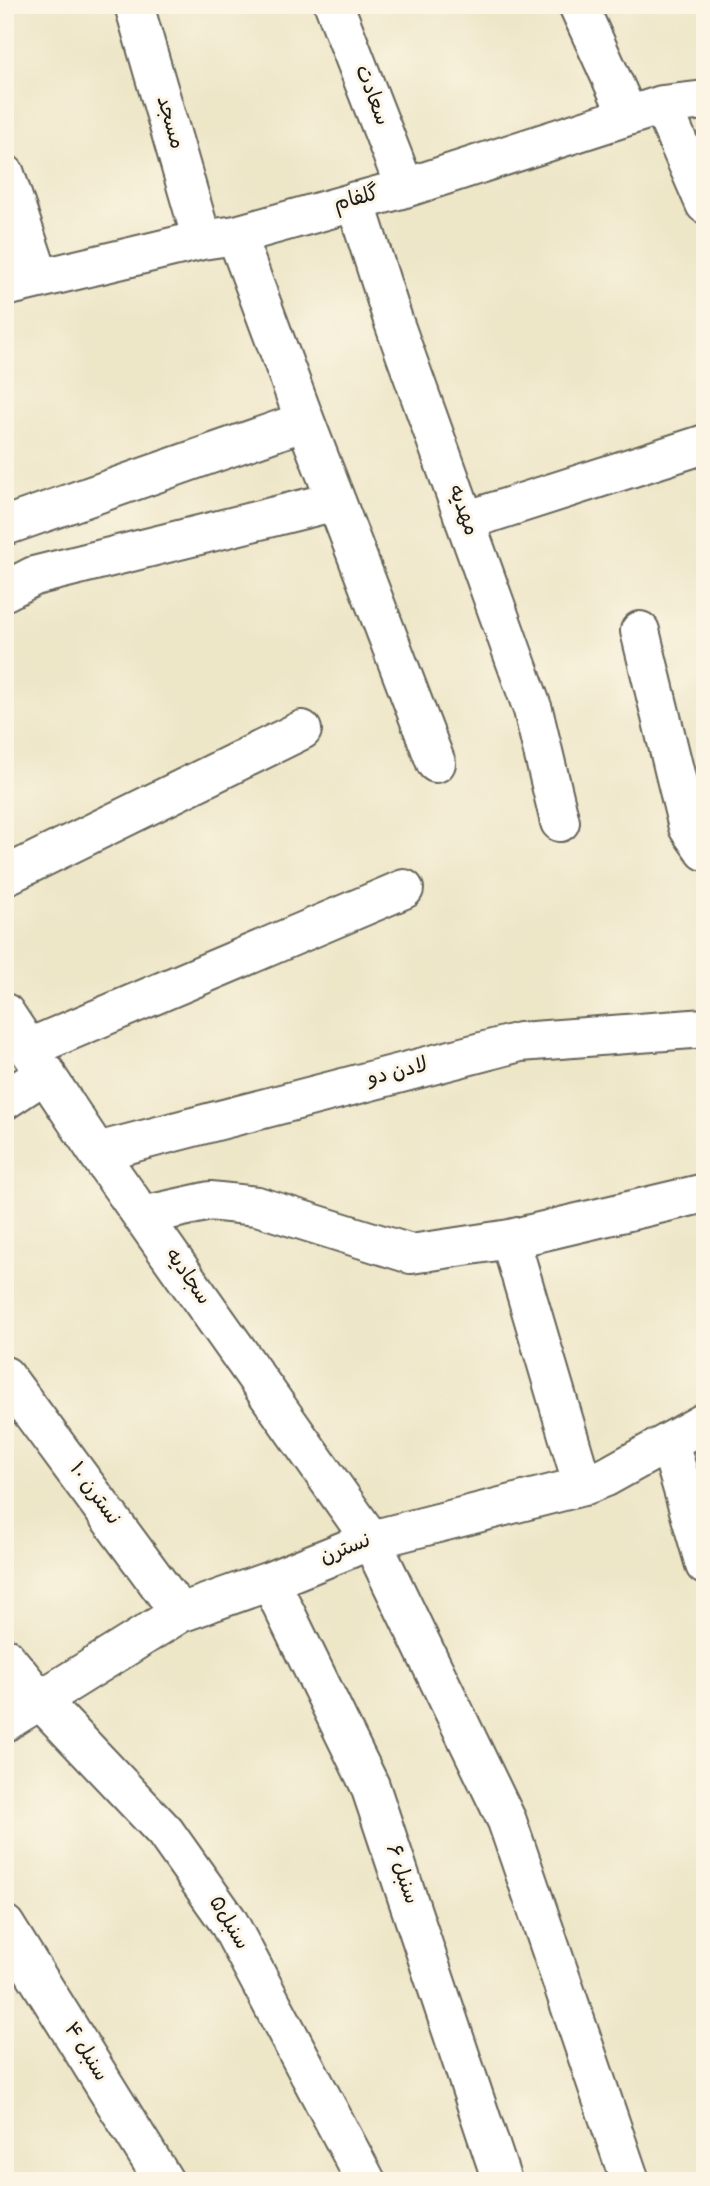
<svg xmlns="http://www.w3.org/2000/svg" width="710" height="2186" viewBox="0 0 710 2186" font-family="'Gochi Hand','Playpen Sans Arabic',sans-serif">
<style>
.lines{fill:none;stroke-linecap:round;stroke-linejoin:round}
.minor-casing{stroke:#656358;stroke-width:42}
.minor{stroke:#fff;stroke-width:38}
.labels{text-anchor:middle;dominant-baseline:central;stroke-width:6;stroke-linejoin:round;paint-order:stroke}
.street-label{font-size:21px;fill:#1c1c1c;stroke:#fcf5e5}
</style>
<rect width="100%" height="100%" fill="#fcf5e5"/>
<filter id="ink" filterUnits="userSpaceOnUse"><feTurbulence type="fractalNoise" baseFrequency=".0143" numOctaves="2"/><feDisplacementMap in="SourceGraphic" scale="14" xChannelSelector="R" yChannelSelector="G"/><feConvolveMatrix kernelMatrix="1 2 1 2 8 2 1 2 1" color-interpolation-filters="sRGB"/></filter>
<filter id="wash" filterUnits="userSpaceOnUse"><feTurbulence type="fractalNoise" baseFrequency=".00686" numOctaves="4" result="noise"/><feDisplacementMap in="SourceGraphic" scale="28" xChannelSelector="R" yChannelSelector="G"/><feGaussianBlur stdDeviation="1.57" result="paint"/><feColorMatrix in="noise" values="0 0 0 0 0 0 0 0 0 0 0 0 0 0 0 0 0 1.4 0 .05"/><feComposite in="paint" operator="in"/></filter>
<g filter="url(#wash)">
<rect width="100%" height="100%" fill="#ede6c7"/>
</g>
<g filter="url(#ink)">
<g class="lines">
<defs>
<path id="minor" d="M 134,5 L 202,240
M 334,5 L 405,188
M 578,5 L 628,115
M 662,105 L 705,204
M 5,174 L 40,279
M 355,201 L 393,320 L 533,710 L 560,822
M 5,287 L 202,240 L 236,235 L 405,188 L 662,105 L 705,100
M 305,421 L 336,501
M 465,521 L 705,444
M 5,526 L 305,421 L 236,235
M 5,591 L 34,576 L 336,501 L 436,763
M 640,631 L 688,827 L 705,851
M 5,876 L 302,730
M 5,1013 L 97,1152 L 371,1540 L 507,1821 L 630,2181
M 29,1048 L 404,889
M 5,1100 L 46,1073
M 97,1152 L 520,1042 L 705,1028
M 142,1216 L 210,1201 L 257,1206 L 411,1254 L 510,1239
M 5,1376 L 180,1613
M 669,1442 L 705,1565
M 583,1486 L 510,1239 L 705,1193
M 270,1581 L 370,1786 L 502,2181
M 5,1657 L 41,1701 L 165,1832 L 228,1921 L 366,2181
M 5,1722 L 180,1613 L 270,1581 L 371,1540 L 583,1486 L 606,1477 L 705,1422
M 5,1925 L 164,2181"/>
</defs>
<use href="#minor" class="minor-casing"/>
<use href="#minor" class="minor"/>
</g>
</g>
<g class="labels">
<g class="street-label">
<text transform="translate(370 96) rotate(69)">سعادت</text>
<text transform="translate(168 123) rotate(74)">مسجد</text>
<text transform="translate(357 201) rotate(-15)">گلفام</text>
<text transform="translate(461 511) rotate(70)">مهدیه</text>
<text transform="translate(398 1074) rotate(-14)">لادن دو</text>
<text transform="translate(186 1278) rotate(55)">سجادیه</text>
<text transform="translate(93 1495) rotate(54)">نسترن ۱۰</text>
<text transform="translate(346 1551) rotate(-21)">نسترن</text>
<text transform="translate(400 1875) rotate(71)">سنبل ۶</text>
<text transform="translate(227 1924) rotate(59)">سنبل۵</text>
<text transform="translate(84 2053) rotate(58)">سنبل ۴</text>
</g>
</g>
<rect width="710" height="2186" fill="none" stroke="#fcf5e5" stroke-width="28"/>
</svg>
